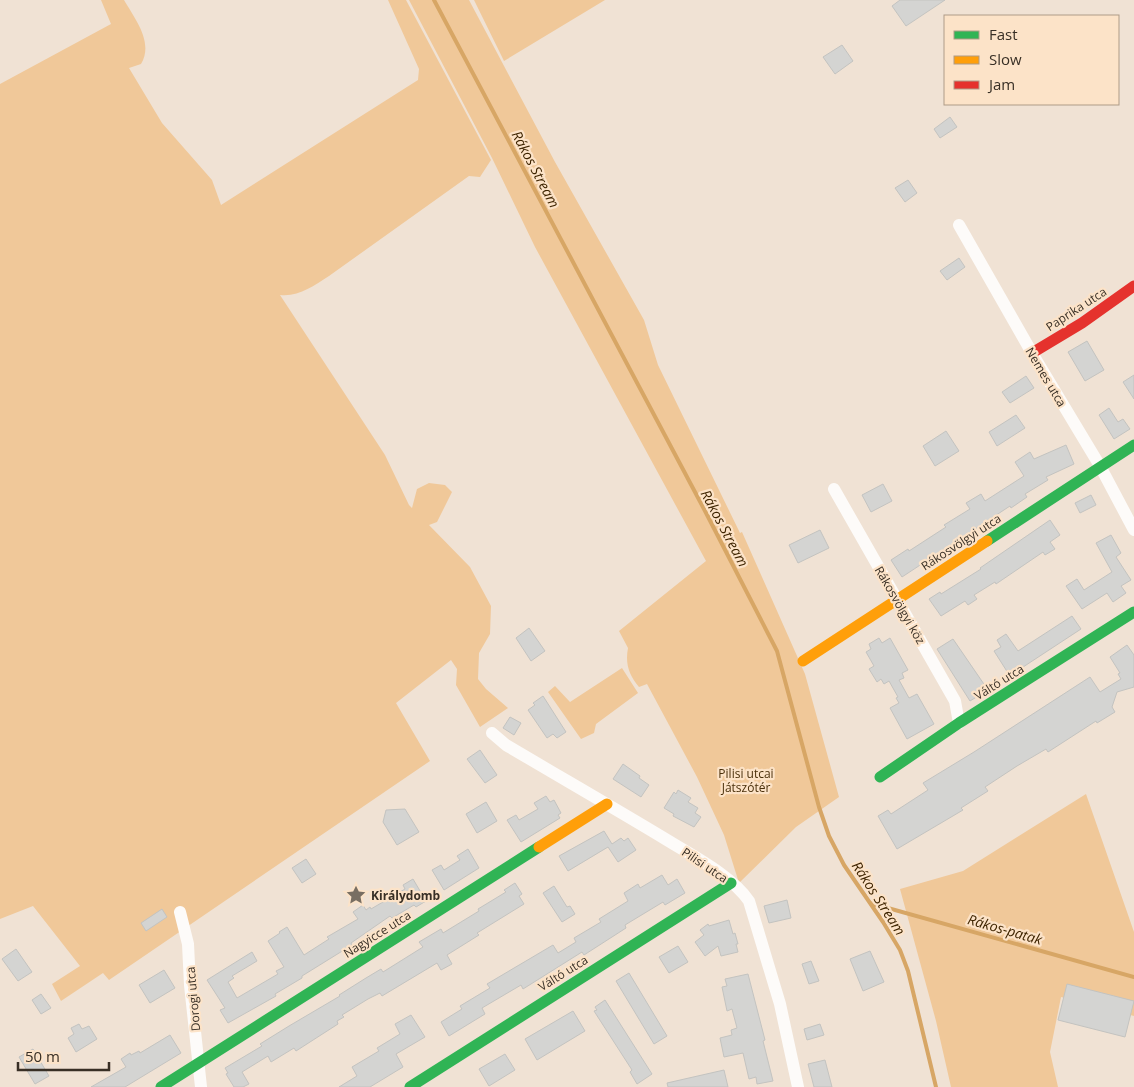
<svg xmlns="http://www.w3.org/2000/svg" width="1134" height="1087" viewBox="0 0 1134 1087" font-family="'Open Sans',sans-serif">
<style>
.green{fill:#f0c899}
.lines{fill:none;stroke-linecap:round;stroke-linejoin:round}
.stream{stroke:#d7a665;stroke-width:4}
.building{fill:#d4d4d2;stroke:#c3c3c0}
.street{stroke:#fdfbf9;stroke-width:12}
.fast{stroke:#30b455;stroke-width:11}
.slow{stroke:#ff9f0a;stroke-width:11}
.jam{stroke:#e5322d;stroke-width:11}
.labels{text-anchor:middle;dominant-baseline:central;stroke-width:4.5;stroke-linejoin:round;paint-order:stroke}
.street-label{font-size:12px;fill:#382f25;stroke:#fce3c8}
.park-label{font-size:12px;fill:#4a300b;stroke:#fce3c8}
.poi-label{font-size:12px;font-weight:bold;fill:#382f25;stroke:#fce3c8;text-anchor:start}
.water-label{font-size:14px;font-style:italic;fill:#3e2400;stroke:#fce3c8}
</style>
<rect width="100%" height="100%" fill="#f0e2d4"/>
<path class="green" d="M 101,0 L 124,0 C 135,19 154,42 141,64 L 129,68 L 162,123 L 212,180 L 221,205 L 418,80 L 419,69 L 388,0 L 406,0 L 491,160 L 480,177 L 469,176 L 329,276 C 313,286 299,297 280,295 L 385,455 L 409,505 L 412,508 L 417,489 L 429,483 L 445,485 L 452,492 L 437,522 L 429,525 L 470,567 L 491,606 L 490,634 L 479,653 L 478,679 L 486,689 L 508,708 L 480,727 L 456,685 L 457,669 L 451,660 L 396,703 L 430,761 L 109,980 L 103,973 L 61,1001 L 52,984 L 80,966 L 33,906 L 0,919 L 0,84 L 111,24 Z
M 409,0 L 469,0 L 555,162 L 644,320 L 658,365 L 740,533 L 742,532 L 805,674 L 839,797 L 796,827 L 739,883 L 724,835 L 697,777 L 647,684 L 639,687 C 629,675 625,664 628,648 L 619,631 L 706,561 L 535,247 L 492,158 Z
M 474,0 L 605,0 L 504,61 Z
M 622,668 L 638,693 L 596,724 L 594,733 L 581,739 L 548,692 L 555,686 L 570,702 Z
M 1086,794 L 1134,932 L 1134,1016 L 1061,997 L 1050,1052 L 1058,1087 L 951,1087 L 936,1021 L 900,889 L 963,871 Z"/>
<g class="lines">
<path class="stream" d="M 434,0 L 704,509 L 777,651 L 819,807 L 829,836 L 844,865 L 883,922 L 900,950 L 908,971 L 936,1087
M 870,903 L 1134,977"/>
</g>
<path class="building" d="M 900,0 L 945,0 L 906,26 L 892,6 Z
M 842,45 L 853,61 L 835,74 L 823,57 Z
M 950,117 L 957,127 L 940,138 L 934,129 Z
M 908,180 L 917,193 L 905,202 L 895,188 Z
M 959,258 L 965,267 L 947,280 L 940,271 Z
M 1087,341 L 1104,370 L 1085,381 L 1068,352 Z
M 1134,375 L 1134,399 L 1123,382 Z
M 1026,376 L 1034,388 L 1010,403 L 1002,392 Z
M 1109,408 L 1118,422 L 1123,419 L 1130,429 L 1114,439 L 1099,415 Z
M 1016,415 L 1025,428 L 997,446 L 989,432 Z
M 946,431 L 959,451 L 935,466 L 923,446 Z
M 1066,445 L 1074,464 L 1046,477 L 1048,480 L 1025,494 L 1027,497 L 1011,508 L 1010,506 L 902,577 L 891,560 L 908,549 L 909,551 L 946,527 L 944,525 L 970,509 L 966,503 L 981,494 L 985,501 L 1024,476 L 1015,462 L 1030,452 L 1034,459 Z
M 883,484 L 892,501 L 871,512 L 862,495 Z
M 1091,495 L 1096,505 L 1080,513 L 1075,503 Z
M 1050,520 L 1060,535 L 1050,542 L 1055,549 L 1045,555 L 1043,552 L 996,584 L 995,582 L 974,595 L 977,599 L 968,605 L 965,601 L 941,616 L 929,599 L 940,592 L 941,594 L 981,569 L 980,568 Z
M 820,530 L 829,548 L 798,563 L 789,545 Z
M 1111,535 L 1121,553 L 1116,557 L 1131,580 L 1121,586 L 1126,593 L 1113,602 L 1107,593 L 1082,609 L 1066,586 L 1077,579 L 1084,590 L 1112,572 L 1096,543 Z
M 1072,616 L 1081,629 L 1017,671 L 1015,668 L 1008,673 L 994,651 L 1001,647 L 997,640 L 1006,634 L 1018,651 Z
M 529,628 L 545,651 L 531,661 L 516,638 Z
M 879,638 L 882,643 L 890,638 L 908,670 L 902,673 L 904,678 L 899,680 L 909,698 L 917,694 L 934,724 L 907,739 L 890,708 L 899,703 L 896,698 L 898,697 L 889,681 L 884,684 L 881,679 L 877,682 L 869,669 L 874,666 L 866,652 L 871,649 L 869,644 Z
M 953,639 L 988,690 L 970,701 L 937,649 Z
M 1127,645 L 1134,655 L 1134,687 L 1117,692 L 1112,707 L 1115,712 L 1097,723 L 1096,721 L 1048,752 L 1046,749 L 1017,766 L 985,787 L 988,791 L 961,808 L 963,810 L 897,849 L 878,816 L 888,810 L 891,814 L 928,790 L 923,783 L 974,752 L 1090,677 L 1100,692 L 1121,679 L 1118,674 L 1120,673 L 1110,657 Z
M 543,696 L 566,732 L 557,738 L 553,734 L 547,738 L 528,710 L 535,705 L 533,703 Z
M 510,717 L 521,723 L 514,735 L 503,728 Z
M 480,750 L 497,775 L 485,783 L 467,759 Z
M 623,764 L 640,776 L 639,778 L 649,785 L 641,797 L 613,779 Z
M 678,790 L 691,798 L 688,802 L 698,808 L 695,813 L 701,817 L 694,827 L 673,816 L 674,814 L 664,808 L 674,792 L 676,794 Z
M 546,796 L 550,802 L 554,800 L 561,813 L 558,815 L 560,818 L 521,842 L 507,820 L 516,815 L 519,820 L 538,809 L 534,803 Z
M 486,802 L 497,821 L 477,833 L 466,814 Z
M 405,809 L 419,832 L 397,845 L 383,822 L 386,810 Z
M 604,831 L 612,844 L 621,838 L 624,841 L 628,838 L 636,850 L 618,862 L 608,847 L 568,871 L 559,856 Z
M 468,849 L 479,868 L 444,890 L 432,870 L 441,865 L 444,870 L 460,860 L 457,856 Z
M 306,859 L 316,874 L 302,883 L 292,868 Z
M 662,875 L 668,885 L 677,879 L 685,893 L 665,905 L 663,902 L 625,925 L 626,928 L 584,955 L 582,952 L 523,989 L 521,985 L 482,1008 L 485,1014 L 449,1036 L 441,1022 L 462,1009 L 460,1006 L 490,988 L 487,984 L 553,945 L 558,953 L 576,942 L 574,938 L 601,922 L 599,919 L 628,901 L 624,893 L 638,884 L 640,888 Z
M 413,879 L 426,901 L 416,907 L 414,905 L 392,918 L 390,916 L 351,943 L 352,945 L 302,976 L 302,978 L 275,994 L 276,996 L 228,1023 L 220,1010 L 225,1008 L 207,980 L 252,952 L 257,961 L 232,976 L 234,978 L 228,982 L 237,998 L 278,974 L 276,971 L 284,967 L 268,941 L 280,933 L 279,932 L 287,927 L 304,955 L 329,939 L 327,937 L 358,919 L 353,912 L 363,905 L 366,910 L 370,907 L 371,909 L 405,889 L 403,885 Z
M 515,883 L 522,894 L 519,896 L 524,904 L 477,933 L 479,935 L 447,955 L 452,964 L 441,970 L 437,963 L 382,996 L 380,993 L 368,999 L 342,1015 L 344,1017 L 337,1021 L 338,1024 L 296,1051 L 294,1048 L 271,1062 L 268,1056 L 242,1072 L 249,1084 L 243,1087 L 234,1087 L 226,1074 L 228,1073 L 225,1068 L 262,1046 L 260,1044 L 289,1026 L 340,996 L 339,995 L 366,978 L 381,969 L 383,972 L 423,947 L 419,942 L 441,929 L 443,933 L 479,911 L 478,909 L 506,892 L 504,890 Z
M 554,886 L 567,907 L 570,906 L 575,914 L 562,922 L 543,893 Z
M 787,900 L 791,918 L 769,923 L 764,906 Z
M 162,909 L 167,917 L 146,931 L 141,923 Z
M 729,920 L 733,934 L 735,933 L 738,944 L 736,944 L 738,952 L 721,956 L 718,946 L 705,956 L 695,942 L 704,935 L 700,930 L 708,924 L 709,926 Z
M 678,946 L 688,962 L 669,973 L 659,957 Z
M 16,949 L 32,972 L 18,981 L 2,959 Z
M 870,951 L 884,982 L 863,991 L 850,959 Z
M 811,961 L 819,981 L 809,984 L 802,964 Z
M 164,970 L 175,988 L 150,1003 L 139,985 Z
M 629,973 L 667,1036 L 654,1044 L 616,981 Z
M 748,974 L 765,1040 L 763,1041 L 773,1081 L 757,1084 L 756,1077 L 749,1079 L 743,1053 L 724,1057 L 720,1038 L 732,1035 L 731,1030 L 737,1028 L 732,1009 L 727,1011 L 722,987 L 727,986 L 725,979 Z
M 1067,984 L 1134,1001 L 1125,1037 L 1058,1020 Z
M 41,994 L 51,1008 L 41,1014 L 32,1000 Z
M 605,1000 L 652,1074 L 637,1084 L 630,1072 L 632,1070 L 594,1011 L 597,1010 L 595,1007 Z
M 573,1011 L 585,1031 L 537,1060 L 525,1039 Z
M 411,1015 L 425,1037 L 396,1054 L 403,1067 L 370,1087 L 339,1087 L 357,1076 L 352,1067 L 379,1051 L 377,1048 L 400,1034 L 395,1024 Z
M 79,1024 L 82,1029 L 89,1026 L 97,1039 L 76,1052 L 68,1038 L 74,1034 L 71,1028 Z
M 820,1024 L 824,1035 L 807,1040 L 804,1029 Z
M 170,1035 L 181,1053 L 125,1087 L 91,1087 L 126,1067 L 121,1059 L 130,1053 L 131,1055 L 139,1051 L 140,1053 Z
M 33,1049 L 49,1076 L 35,1084 L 19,1057 Z
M 505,1054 L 515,1070 L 489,1086 L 479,1069 Z
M 825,1060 L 832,1087 L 814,1087 L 808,1064 Z
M 724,1070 L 728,1087 L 668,1087 L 667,1083 Z"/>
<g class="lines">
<path class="street" d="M 959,225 L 1032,353 L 1100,466 L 1134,530
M 834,489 L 955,701 L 959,723
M 492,733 L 506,745 C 560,777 614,808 667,840 C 693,856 732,876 749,901 L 780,1004 L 798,1087
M 180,912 L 188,944 L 190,985 L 201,1087"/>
<path class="fast" d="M 987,541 L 1134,445
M 880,777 L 959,723 L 1134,612
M 161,1087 L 539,847
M 410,1087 L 731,883"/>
<path class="slow" d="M 803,661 L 987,541
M 539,847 L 607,804"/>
<path class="jam" d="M 1032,353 L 1082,323 L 1134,286"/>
</g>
<defs>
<symbol id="sight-bare" viewBox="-9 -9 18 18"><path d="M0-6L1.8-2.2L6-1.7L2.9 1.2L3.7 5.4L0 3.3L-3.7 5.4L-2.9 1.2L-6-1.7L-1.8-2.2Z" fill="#786e62" stroke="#fce3c8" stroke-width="2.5" paint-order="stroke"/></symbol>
</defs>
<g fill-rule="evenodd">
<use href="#sight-bare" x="342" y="881" width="28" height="28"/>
</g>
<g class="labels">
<g class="street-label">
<text transform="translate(1076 309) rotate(-33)">Paprika utca</text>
<text transform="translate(1046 377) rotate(59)">Nemes utca</text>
<text transform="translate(961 542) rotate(-33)">Rákosvölgyi utca</text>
<text transform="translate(900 605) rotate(60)">Rákosvölgyi köz</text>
<text transform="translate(999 682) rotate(-32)">Váltó utca</text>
<text transform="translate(705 865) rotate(34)">Pilisi utca</text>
<text transform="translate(377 934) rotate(-32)">Nagyicce utca</text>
<text transform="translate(563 973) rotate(-32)">Váltó utca</text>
<text transform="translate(193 999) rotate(-95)">Dorogi utca</text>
</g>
<g class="park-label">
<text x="746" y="773">Pilisi utcai<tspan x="746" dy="14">Játszótér</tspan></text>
</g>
<g class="poi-label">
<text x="371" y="895">Királydomb</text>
</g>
<g class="water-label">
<text transform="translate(536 169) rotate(62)">Rákos Stream</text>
<text transform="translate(725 528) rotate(62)">Rákos Stream</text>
<text transform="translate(879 898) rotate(57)">Rákos Stream</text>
<text transform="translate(1005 929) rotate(16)">Rákos-patak</text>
</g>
</g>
<rect x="944" y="15" width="175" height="90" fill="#fce3c8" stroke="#ae9b87"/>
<rect x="954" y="31" width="25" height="8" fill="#30b455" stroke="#ae9b87"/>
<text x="989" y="40" font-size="15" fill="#382f25">Fast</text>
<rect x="954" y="56" width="25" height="8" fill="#ff9f0a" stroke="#ae9b87"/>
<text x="989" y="65" font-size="15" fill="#382f25">Slow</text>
<rect x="954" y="81" width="25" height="8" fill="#e5322d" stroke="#ae9b87"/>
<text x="989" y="90" font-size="15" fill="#382f25">Jam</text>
<path d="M18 1062v8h91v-8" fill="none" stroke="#382f25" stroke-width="2.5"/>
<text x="25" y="1062" font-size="15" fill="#382f25" stroke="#fce3c8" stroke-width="4" paint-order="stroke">50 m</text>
</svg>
